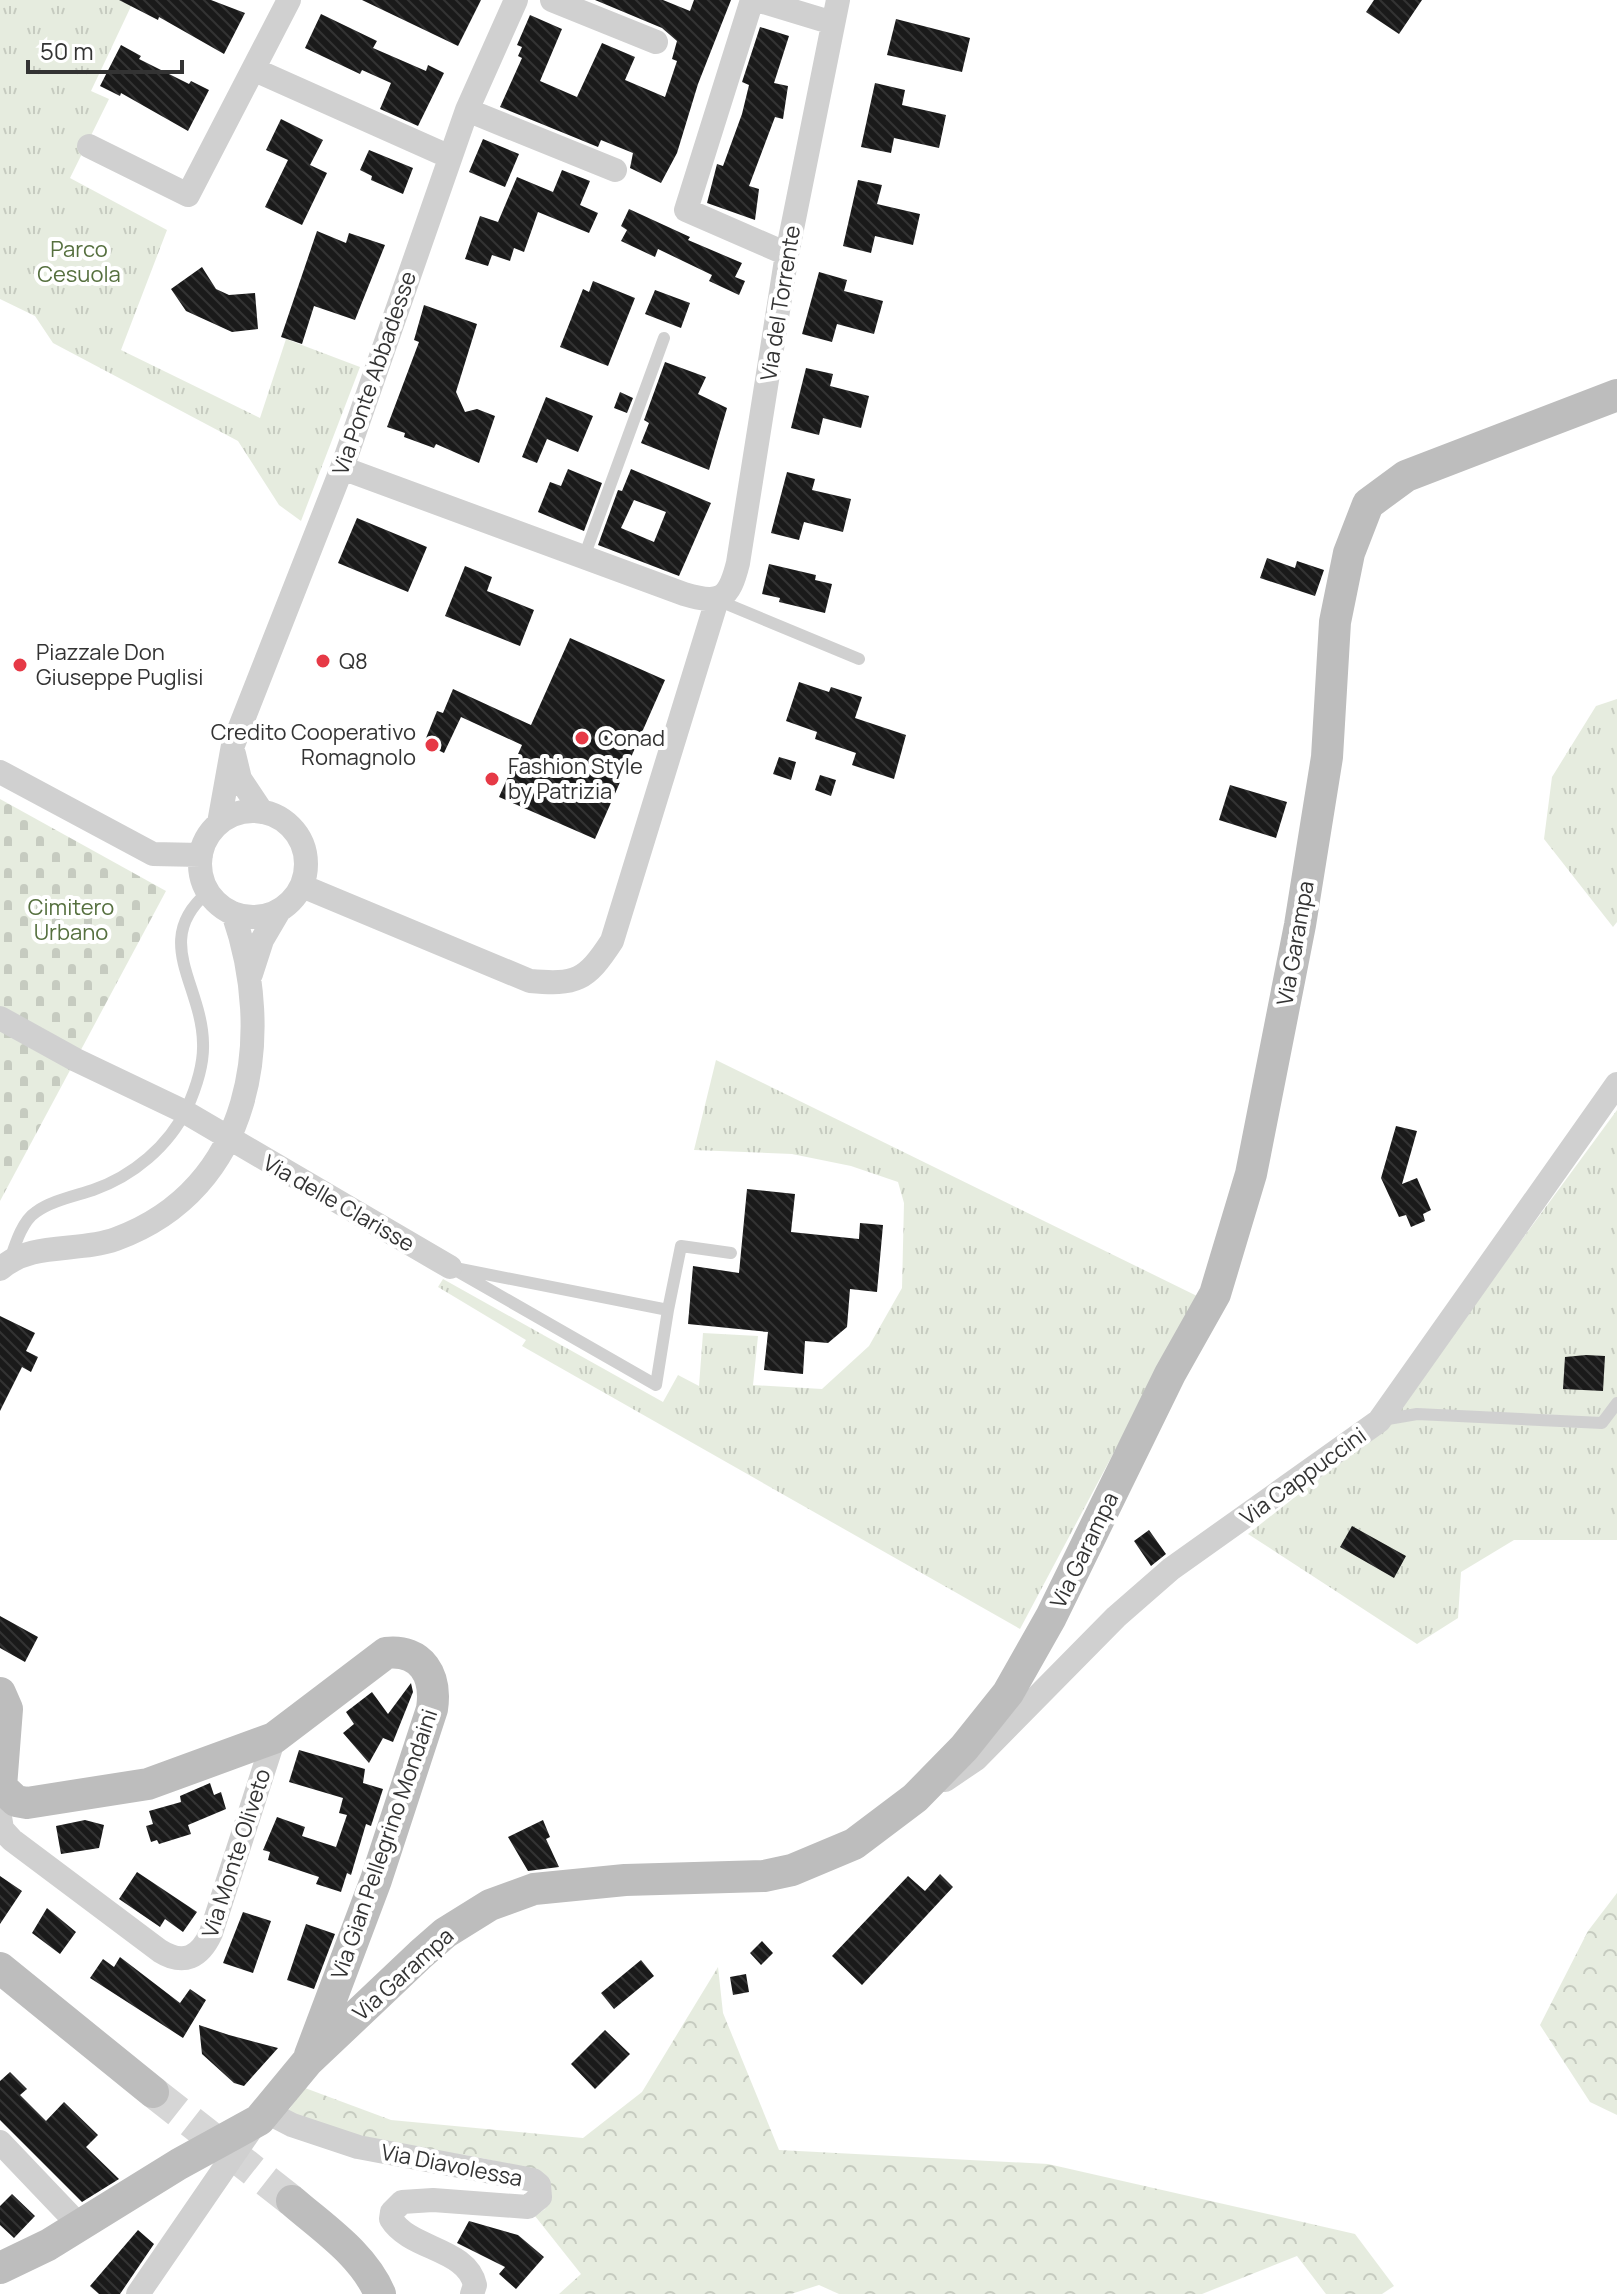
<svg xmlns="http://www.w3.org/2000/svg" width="1617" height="2294" viewBox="0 0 1617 2294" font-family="Manrope,sans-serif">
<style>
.grass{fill:url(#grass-tufts)}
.forest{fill:url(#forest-crowns)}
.cemetery{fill:url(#cemetery-stones)}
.building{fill:url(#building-back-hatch);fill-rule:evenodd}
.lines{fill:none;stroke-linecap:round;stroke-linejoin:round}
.secondary-tunnel{stroke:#d6d6d6;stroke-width:32;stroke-dasharray:32 16;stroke-linecap:butt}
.lane{stroke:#d0d0d0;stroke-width:12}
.street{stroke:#d0d0d0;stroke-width:24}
.secondary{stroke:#bdbdbd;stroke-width:32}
.poi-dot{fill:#e63946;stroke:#fff;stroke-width:3}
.labels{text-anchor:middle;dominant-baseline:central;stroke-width:8;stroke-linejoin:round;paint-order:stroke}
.park-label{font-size:22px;fill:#56703f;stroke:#fff}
.street-label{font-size:22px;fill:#333;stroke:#fff}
.poi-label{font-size:22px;fill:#333;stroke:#fff;text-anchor:start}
</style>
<defs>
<pattern id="grass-tufts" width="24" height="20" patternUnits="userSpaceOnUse" patternTransform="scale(2)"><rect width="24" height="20" fill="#e6ecdf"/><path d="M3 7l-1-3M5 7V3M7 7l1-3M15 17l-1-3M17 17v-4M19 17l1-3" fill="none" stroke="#c6cbc0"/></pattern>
<pattern id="forest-crowns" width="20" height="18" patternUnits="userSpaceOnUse" patternTransform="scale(2)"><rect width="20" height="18" fill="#e6ecdf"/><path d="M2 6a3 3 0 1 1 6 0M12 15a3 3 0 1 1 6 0" fill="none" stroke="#c6cbc0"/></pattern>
<pattern id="cemetery-stones" width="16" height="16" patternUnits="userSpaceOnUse" patternTransform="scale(2)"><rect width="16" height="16" fill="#e6ecdf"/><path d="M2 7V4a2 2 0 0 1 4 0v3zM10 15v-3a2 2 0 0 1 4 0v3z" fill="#c6cbc0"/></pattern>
<pattern id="building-back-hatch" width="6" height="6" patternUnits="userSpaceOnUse" patternTransform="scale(2)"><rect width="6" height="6" fill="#1a1a1a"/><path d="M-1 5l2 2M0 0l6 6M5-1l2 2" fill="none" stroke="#333"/></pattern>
</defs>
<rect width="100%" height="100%" fill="#fff"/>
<path class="grass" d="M 0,0 L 134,0 L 91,91 L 109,99 L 70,178 L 167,230 L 121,350 L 260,418 L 286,339 L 360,367 L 301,521 L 279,505 L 238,441 L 53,343 L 35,316 L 0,299 Z
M 1617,699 L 1617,922 L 1613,927 L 1544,839 L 1552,777 L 1596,706 Z
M 716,1060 L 1197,1296 L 1020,1629 L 522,1346 L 526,1340 L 438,1287 L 443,1279 L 663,1402 L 678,1375 L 699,1386 L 703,1333 L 758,1336 L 753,1385 L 822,1389 L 869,1346 L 902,1288 L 904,1203 L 898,1182 L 851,1166 L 792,1154 L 694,1150 Z
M 1617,1110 L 1617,1540 L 1514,1540 L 1461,1572 L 1458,1618 L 1417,1644 L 1248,1534 L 1385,1426 Z"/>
<path class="forest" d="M 1617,1893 L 1617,2115 L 1590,2102 L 1540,2025 L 1588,1931 Z
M 718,1967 L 723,2013 L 779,2150 L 1048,2164 L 1355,2234 L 1394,2286 L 1382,2294 L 1326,2294 L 1297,2256 L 1202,2294 L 839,2294 L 819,2285 L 791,2294 L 559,2294 L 581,2274 L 535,2216 L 545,2209 L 550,2193 C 520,2148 417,2155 369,2141 C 341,2134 314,2122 287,2112 L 305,2088 L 391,2120 L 583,2138 L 642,2092 Z"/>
<path class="cemetery" d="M 0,799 L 166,891 L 0,1201 Z"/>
<path class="building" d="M 119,0 L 211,0 L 245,13 L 224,54 L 159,17 L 158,20 Z
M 362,0 L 481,0 L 458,46 Z
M 595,0 L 663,0 L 690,11 L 694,0 L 731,0 L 698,84 L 677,153 L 661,183 L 630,168 L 633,153 L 601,140 L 598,147 L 500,107 L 522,58 L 518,56 L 522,47 L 517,45 L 530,15 L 562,29 L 540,81 L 577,97 L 602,43 L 635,57 L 625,80 L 665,97 L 677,61 L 672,59 L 677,41 L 662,28 Z
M 1374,0 L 1422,0 L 1399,34 L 1366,12 Z
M 321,14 L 377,41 L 373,48 L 426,71 L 428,65 L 444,73 L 418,126 L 380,109 L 391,83 L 362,70 L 360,74 L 305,48 Z
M 896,19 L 970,38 L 962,72 L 887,55 Z
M 760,27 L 789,36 L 774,83 L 788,86 L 783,119 L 775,117 L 749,186 L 759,189 L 755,220 L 707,203 L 717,164 L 723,166 L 742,114 L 749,85 L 742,82 Z
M 121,45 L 141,56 L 139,59 L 189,84 L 191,81 L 209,90 L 188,131 L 121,93 L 120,96 L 100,86 Z
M 875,83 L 905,90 L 902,105 L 946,115 L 939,148 L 894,138 L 891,153 L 861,147 Z
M 281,119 L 323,140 L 310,165 L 327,173 L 302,225 L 265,207 L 288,160 L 266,150 Z
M 483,139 L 519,154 L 505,187 L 469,172 Z
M 369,150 L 413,168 L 403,194 L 371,180 L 372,176 L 360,170 Z
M 562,170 L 590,181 L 580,205 L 598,213 L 589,233 L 538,212 L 524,252 L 514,248 L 510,261 L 492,255 L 488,266 L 465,259 L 480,216 L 498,222 L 517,177 L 553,192 Z
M 858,180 L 882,185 L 877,204 L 920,214 L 913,245 L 875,236 L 871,253 L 843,246 Z
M 629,209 L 690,237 L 688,240 L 742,263 L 735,277 L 745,281 L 739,295 L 709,281 L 712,275 L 658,249 L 655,257 L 621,241 L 627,230 L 621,226 Z
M 317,231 L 346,243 L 349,233 L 385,245 L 355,320 L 314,306 L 302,344 L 281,337 Z
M 202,267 L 216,289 L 229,295 L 255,293 L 258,329 L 232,332 L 186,311 L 171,289 Z
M 819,272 L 847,280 L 844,291 L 883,301 L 874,334 L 837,324 L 832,342 L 802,334 Z
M 593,281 L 635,298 L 608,366 L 560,347 L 583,289 L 589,292 Z
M 655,290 L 690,303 L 681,328 L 645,314 Z
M 424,305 L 477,324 L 456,392 L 465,412 L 477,409 L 495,416 L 479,463 L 436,444 L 434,448 L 404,437 L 405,433 L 387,427 L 419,342 L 414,340 Z
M 665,362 L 706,377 L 698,394 L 727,408 L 709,470 L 641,443 L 649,423 L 644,420 Z
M 806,368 L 833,374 L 830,386 L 869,396 L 861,428 L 823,418 L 819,435 L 791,428 Z
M 620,392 L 633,398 L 627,413 L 614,408 Z
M 546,397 L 593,416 L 578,452 L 547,439 L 537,463 L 522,457 Z
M 568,469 L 602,483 L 584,531 L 538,512 L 550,482 L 561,486 Z
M 631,469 L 711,503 L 679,576 L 598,545 L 618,490 L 622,491 ZM 634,500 L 666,512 L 654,542 L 621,528 Z
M 787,472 L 815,479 L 812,490 L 851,499 L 843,532 L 804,522 L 799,540 L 771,533 Z
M 357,518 L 427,547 L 408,592 L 338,563 Z
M 1267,558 L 1295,568 L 1297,561 L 1324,570 L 1315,596 L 1260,578 Z
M 769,564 L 816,575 L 815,580 L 832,584 L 825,613 L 779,602 L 780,598 L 762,594 Z
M 465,566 L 492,577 L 487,591 L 534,610 L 520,646 L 445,616 Z
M 570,638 L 665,680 L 595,839 L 499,797 L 522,745 L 461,717 L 444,753 L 424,743 L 437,711 L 443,713 L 453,689 L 531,725 Z
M 799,682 L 829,692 L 831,687 L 862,697 L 855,718 L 906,735 L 894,779 L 852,765 L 856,753 L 815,739 L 817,732 L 786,721 Z
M 779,757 L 796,762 L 791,780 L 773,774 Z
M 820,775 L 836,780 L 831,796 L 815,790 Z
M 1230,785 L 1287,802 L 1276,838 L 1219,820 Z
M 1396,1126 L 1417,1131 L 1402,1184 L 1417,1178 L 1431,1210 L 1423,1214 L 1425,1221 L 1411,1227 L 1406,1215 L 1399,1217 L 1381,1178 Z
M 747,1189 L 795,1194 L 791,1232 L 859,1239 L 860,1223 L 883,1225 L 877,1292 L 850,1289 L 847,1327 L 828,1343 L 805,1341 L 803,1374 L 764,1370 L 768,1332 L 688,1324 L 693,1266 L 739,1273 Z
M 0,1316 L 35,1333 L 26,1351 L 38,1357 L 31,1372 L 22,1367 L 0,1411 Z
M 1586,1355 L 1605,1356 L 1603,1391 L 1563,1389 L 1565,1357 Z
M 1352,1526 L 1406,1556 L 1394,1578 L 1340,1547 Z
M 1149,1530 L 1166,1554 L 1151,1566 L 1134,1541 Z
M 0,1616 L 38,1637 L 25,1662 L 0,1648 Z
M 411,1683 L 413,1692 L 393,1742 L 383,1738 L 369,1763 L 343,1733 L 354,1724 L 346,1712 L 372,1692 L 388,1714 Z
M 299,1750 L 365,1769 L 363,1783 L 383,1789 L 371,1826 L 366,1824 L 351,1875 L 347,1873 L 341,1892 L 316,1884 L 319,1877 L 268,1860 L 270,1852 L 263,1850 L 277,1817 L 305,1827 L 302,1836 L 336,1847 L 347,1815 L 339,1813 L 343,1798 L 289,1782 Z
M 210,1783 L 214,1795 L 221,1792 L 226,1809 L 188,1825 L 191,1834 L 159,1844 L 157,1840 L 151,1842 L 146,1826 L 153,1824 L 149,1811 L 181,1802 L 180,1796 Z
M 85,1820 L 104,1825 L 99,1848 L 61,1854 L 56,1826 Z
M 543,1820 L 550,1837 L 546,1839 L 559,1867 L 528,1871 L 508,1837 Z
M 137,1872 L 197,1912 L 183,1932 L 165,1919 L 160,1927 L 119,1899 Z
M 940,1874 L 953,1887 L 862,1985 L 832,1956 L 908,1876 L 925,1891 Z
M 0,1876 L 22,1891 L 0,1924 Z
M 47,1908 L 76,1932 L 60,1954 L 32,1933 Z
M 243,1912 L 271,1921 L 253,1973 L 223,1963 Z
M 306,1924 L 335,1934 L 314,1989 L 287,1980 Z
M 762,1941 L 773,1953 L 761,1965 L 750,1953 Z
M 120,1957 L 180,2003 L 190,1989 L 206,2000 L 183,2038 L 90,1978 L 103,1959 L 114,1967 Z
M 641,1960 L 654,1976 L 614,2009 L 601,1993 Z
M 746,1974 L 749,1992 L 733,1995 L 730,1977 Z
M 199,2025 L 229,2035 L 278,2048 L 244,2086 L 234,2083 L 202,2054 Z
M 605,2030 L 630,2054 L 595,2089 L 571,2064 Z
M 10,2072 L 27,2089 L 20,2095 L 46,2121 L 64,2102 L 98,2135 L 86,2147 L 119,2179 L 82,2202 L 0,2120 L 0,2081 Z
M 12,2194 L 35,2216 L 14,2238 L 0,2225 L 0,2206 Z
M 469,2221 L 518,2235 L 544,2257 L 516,2289 L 499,2274 L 505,2267 L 457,2243 Z
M 138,2230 L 154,2244 L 120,2294 L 99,2294 L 90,2286 Z"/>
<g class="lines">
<path class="secondary-tunnel" d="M 153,2092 L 292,2201"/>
<path class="lane" d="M 584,557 L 664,338
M 717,600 L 859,659
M 10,1260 C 15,1245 22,1221 36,1212 C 51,1201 75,1196 93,1190 C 133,1176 169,1146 187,1108 C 196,1088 204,1066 203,1043 C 202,984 151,940 208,892
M 450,1267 L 668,1310 L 656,1385 Z
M 668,1310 L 681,1246 L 731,1253
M 1382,1420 L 1417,1414 L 1602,1423 L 1617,1403"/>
<path class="street" d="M 552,0 L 656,42
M 752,0 L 686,210 L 787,254
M 757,0 L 833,23
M 255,70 L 450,157
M 467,110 L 615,170
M 89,146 L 188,195 L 289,0
M 342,468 L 684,594 C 721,605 729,599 738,563 L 787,254 L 838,0
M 234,754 L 240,779 L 262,812
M 0,772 L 153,854 L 201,855
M200 864a53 53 0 1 1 106 0a53 53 0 1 1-106 0Z
M 219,823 L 233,745 L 342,468 L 467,110 L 516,0
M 302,886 L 530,981 C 576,985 586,981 612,941 L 717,600
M 251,974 L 262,940 L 279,911
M 0,1018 L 76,1060 L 185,1112 L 450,1267
M 0,1269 C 32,1241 78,1253 116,1239 C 253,1189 276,1036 233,913
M 945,1780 L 976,1759 L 1116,1617 L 1171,1569 L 1379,1421 L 1617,1084
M 0,1817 L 2,1829 L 12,1840 L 160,1951 C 184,1966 200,1957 211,1933 L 274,1738
M 267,2112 L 292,2125 L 358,2147 L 533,2180 L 539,2185 L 540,2197 L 528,2207 L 433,2200 L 402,2202 L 392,2212 L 391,2219 C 410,2250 467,2248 475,2285 L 472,2294
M 0,2142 L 80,2226
M 138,2294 L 252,2128"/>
<path class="secondary" d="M 0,1693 L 7,1709 L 1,1787 L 16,1801 L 27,1803 L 148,1784 L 274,1738 L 386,1653 C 422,1649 437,1676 432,1709 L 376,1880 L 310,2055
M 0,1968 L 153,2092
M 292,2201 C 323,2228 363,2254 380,2294
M 0,2268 L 48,2245 L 179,2164 L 259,2120 L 307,2062 L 421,1954 L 445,1933 L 490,1905 L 534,1889 L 625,1880 L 764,1876 L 792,1870 L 854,1844 L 915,1798 L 964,1748 L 1008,1693 L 1051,1617 L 1170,1374 L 1215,1294 L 1251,1174 L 1300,925 L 1327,757 L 1335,622 L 1349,553 L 1368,504 L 1406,476 L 1617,395"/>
</g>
<g class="poi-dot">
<circle cx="323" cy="661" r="8"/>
<circle cx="20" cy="665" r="8"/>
<circle cx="582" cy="738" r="8"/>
<circle cx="432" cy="745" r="8"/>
<circle cx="492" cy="779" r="8"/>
</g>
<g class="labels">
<g class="park-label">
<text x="79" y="249">Parco<tspan x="79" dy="25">Cesuola</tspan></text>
<text x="71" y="907">Cimitero<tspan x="71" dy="25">Urbano</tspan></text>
</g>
<g class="street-label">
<text transform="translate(780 303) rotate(-81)">Via del Torrente</text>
<text transform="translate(374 373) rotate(-71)">Via Ponte Abbadesse</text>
<text transform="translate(1295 943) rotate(-80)">Via Garampa</text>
<text transform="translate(339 1203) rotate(30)">Via delle Clarisse</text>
<text transform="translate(1303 1476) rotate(-36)">Via Cappuccini</text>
<text transform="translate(1084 1550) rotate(-64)">Via Garampa</text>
<text transform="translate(384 1844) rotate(-71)">Via Gian Pellegrino Mondaini</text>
<text transform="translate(236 1853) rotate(-72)">Via Monte Oliveto</text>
<text transform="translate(403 1974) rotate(-42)">Via Garampa</text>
<text transform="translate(452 2165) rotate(11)">Via Diavolessa</text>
</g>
<g class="poi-label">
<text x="36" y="652">Piazzale Don<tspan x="36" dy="25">Giuseppe Puglisi</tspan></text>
<text x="339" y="661">Q8</text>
<text x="416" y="732" text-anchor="end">Credito Cooperativo<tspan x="416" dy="25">Romagnolo</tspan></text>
<text x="598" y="738">Conad</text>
<text x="508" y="766">Fashion Style<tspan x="508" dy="25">by Patrizia</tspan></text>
</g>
</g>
<path d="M28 60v12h154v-12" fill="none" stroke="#333333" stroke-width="4"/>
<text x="40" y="60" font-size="24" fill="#333333" stroke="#ffffff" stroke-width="6" paint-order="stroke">50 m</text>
</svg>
